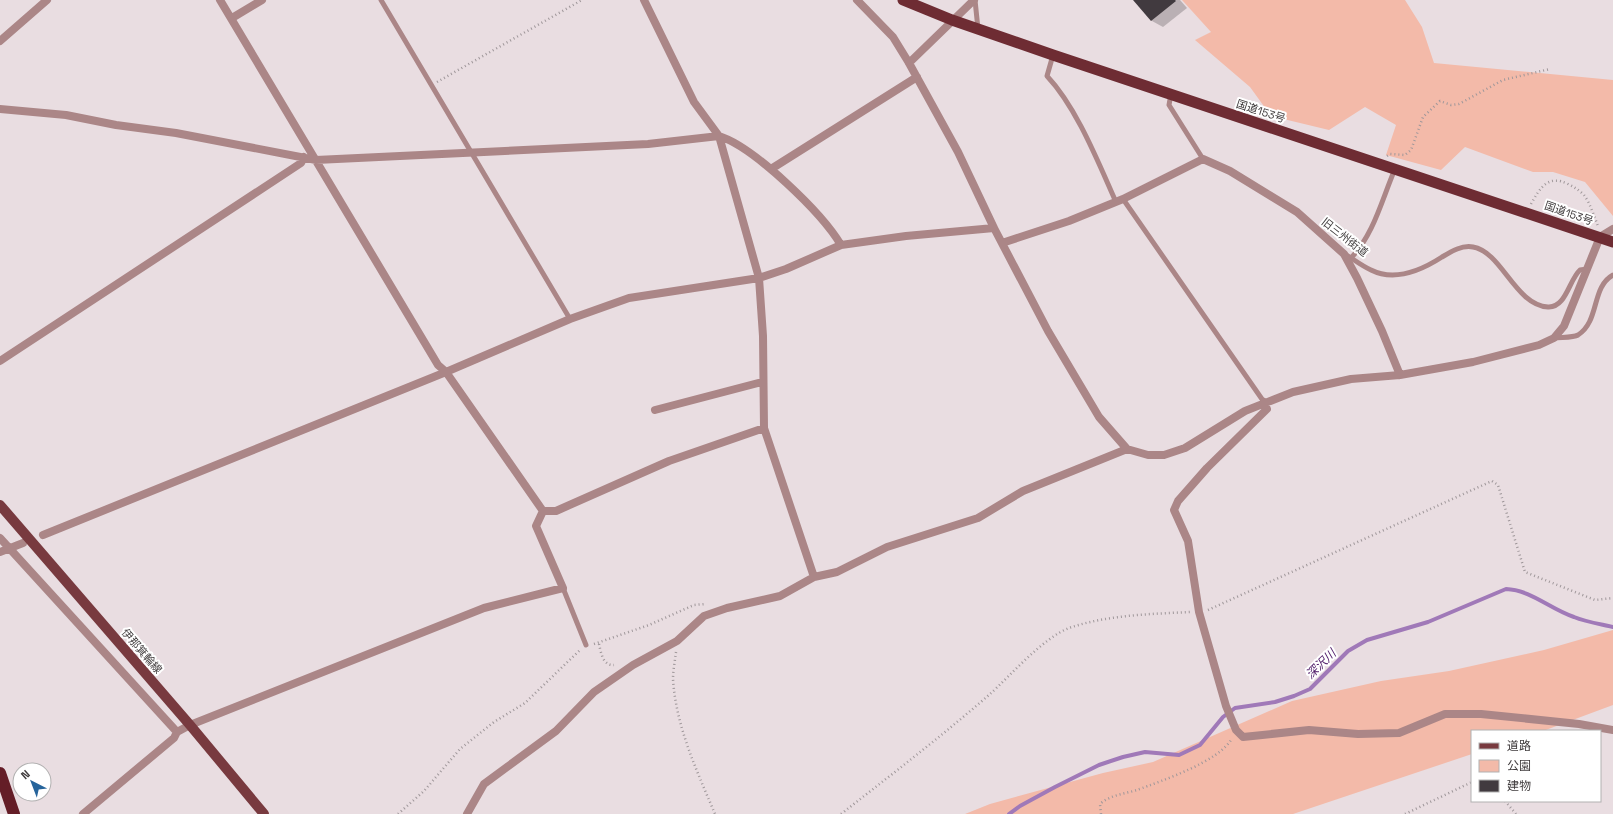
<svg xmlns="http://www.w3.org/2000/svg" width="1613" height="814" viewBox="0 0 1613 814" font-family="'Space Grotesk','Noto Sans JP',sans-serif">
<style>
.green{fill:#f3baa9}
.shadow{fill:#0003}
.lines{fill:none;stroke-linecap:round;stroke-linejoin:round}
.stream{stroke:#a079b8;stroke-width:4}
.building{fill:#413a3f}
.path{stroke:#9f979a;stroke-width:2.5;stroke-dasharray:1 3;stroke-linecap:butt}
.service{stroke:#ab8687;stroke-width:5}
.minor{stroke:#ab8687;stroke-width:8}
.primary{stroke:#783a3f;stroke-width:10}
.trunk{stroke:#6e2c33;stroke-width:11}
.motorway{stroke:#641d27;stroke-width:12}
.labels{text-anchor:middle;dominant-baseline:central;stroke-width:4;stroke-linejoin:round;paint-order:stroke}
.street-label{font-size:11px;fill:#3f3b3c;stroke:#fff}
.water-label{font-size:12px;font-style:italic;fill:#501c69;stroke:#fff}
</style>
<rect width="100%" height="100%" fill="#e9dde1"/>
<path class="green" d="M 1182,0 L 1405,0 L 1422,27 L 1434,63 L 1613,80 L 1613,216 L 1585,182 L 1553,172 L 1533,172 L 1465,147 L 1441,170 L 1386,155 L 1396,125 L 1365,107 L 1329,130 L 1271,116 L 1250,87 L 1195,40 L 1211,32 Z
M 1613,630 L 1613,705 L 1543,731 L 1472,731 L 1472,754 L 1293,814 L 965,814 L 990,804 L 1103,773 L 1153,762 L 1292,701 L 1381,681 L 1449,671 L 1544,650 Z"/>
<path class="shadow" d="M 1135,0 L 1180,0 L 1187,8 L 1163,27 L 1152,21 Z"/>
<g class="lines">
<path class="stream" d="M 1009,814 L 1020,806 L 1055,787 L 1099,765 L 1123,757 L 1145,752 L 1179,755 L 1200,745 L 1223,717 L 1235,708 L 1275,702 L 1294,696 L 1310,689 L 1348,651 L 1367,640 L 1428,622 L 1506,589 C 1531,590 1550,609 1574,617 C 1586,622 1600,624 1613,627"/>
</g>
<path class="building" d="M 1133,0 L 1175,0 L 1176,1 L 1151,21 Z"/>
<g class="lines">
<path class="path" d="M 437,82 L 582,0
M 1387,156 L 1390,154 L 1405,155 L 1411,150 L 1423,117 L 1440,101 L 1451,105 L 1459,104 L 1503,80 L 1550,69
M 1531,204 C 1540,188 1548,174 1568,184 C 1574,187 1579,190 1584,195 C 1590,203 1594,216 1598,226
M 1208,610 L 1492,481 L 1498,485 L 1525,572 L 1595,600 L 1613,598
M 594,644 L 649,625 L 694,605 L 705,604
M 599,644 C 601,653 603,666 614,665
M 676,652 C 675,661 673,670 673,679 C 676,727 697,771 715,814
M 1505,801 L 1516,814
M 398,814 L 424,791 L 460,749 L 494,722 L 525,703 L 581,649
M 841,814 C 891,775 942,736 990,694 C 1011,675 1043,638 1069,628 C 1107,615 1150,614 1190,612
M 1101,814 L 1100,804 C 1110,795 1124,794 1137,790 C 1161,781 1221,761 1232,738
M 1405,814 L 1472,782"/>
<path class="service" d="M 381,0 L 570,319
M 975,0 L 978,29
M 1053,55 L 1047,76 C 1077,108 1098,162 1116,202
M 1171,94 L 1169,105 L 1203,159
M 1123,199 L 1264,402
M 1345,254 C 1353,259 1362,266 1371,270 C 1395,282 1422,270 1442,257 C 1452,251 1462,245 1473,247 C 1502,252 1515,305 1548,307 C 1566,308 1569,280 1580,270 L 1587,269
M 1351,258 C 1374,234 1382,199 1395,169
M 1554,338 C 1561,337 1573,338 1578,335 C 1600,321 1591,287 1613,275
M 563,588 L 586,645"/>
<path class="minor" d="M 220,0 L 438,365 L 446,372 L 543,511
M 644,0 L 694,102 L 719,136 L 759,278 L 763,336 L 764,428 L 814,577
M 857,0 L 893,37 L 909,63 L 958,152 L 994,228 L 1048,331 L 1099,417 L 1127,449 L 1148,455 L 1164,455 L 1185,448 L 1245,411 L 1293,392 L 1351,379 L 1400,375 L 1473,362 L 1539,345 L 1554,338 L 1564,326 L 1600,237 L 1613,229
M 232,18 L 262,0
M 0,41 L 47,0
M 909,63 L 974,0
M 0,109 L 66,115 L 116,125 L 176,133 L 316,160 L 648,144 L 719,136 C 754,147 822,213 841,245
M 771,169 L 917,77
M 1002,243 L 1069,221 L 1123,199 L 1203,159 L 1230,171 L 1297,212 L 1344,254 L 1357,278 L 1382,331 L 1400,375
M 0,361 L 301,163 L 304,157
M 1264,402 L 1267,409 L 1207,468 L 1178,501 L 1174,510 L 1188,541 L 1199,612 L 1226,706 L 1236,730 L 1243,737 L 1309,730 L 1358,734 L 1399,733 L 1445,714 L 1481,714 L 1579,724 L 1613,730
M 655,410 L 762,382
M 543,511 L 556,511 L 669,461 L 764,428
M 43,535 L 446,372 L 570,319 L 629,298 L 759,278 L 786,269 L 841,245 L 906,236 L 994,228
M 0,538 L 177,732
M 0,552 L 23,543
M 83,814 L 174,738 L 177,732 L 190,725 L 484,608 L 563,588 L 536,526 L 543,511
M 467,814 L 484,784 L 556,731 L 594,692 L 633,665 L 677,641 L 704,616 L 727,608 L 780,596 L 814,577 L 837,572 L 887,547 L 978,518 L 1023,491 L 1127,449"/>
<path class="primary" d="M 0,505 L 190,725 L 264,814"/>
<path class="trunk" d="M 903,0 L 952,20 L 1053,55 L 1613,242"/>
<path class="motorway" d="M 0,773 L 14,814"/>
</g>
<g class="labels">
<g class="street-label">
<text transform="translate(1261 111) rotate(18)">国道153号</text>
<text transform="translate(1569 213) rotate(19)">国道153号</text>
<text transform="translate(1345 237) rotate(38)">旧三州街道</text>
<text transform="translate(142 651) rotate(49)">伊那箕輪線</text>
</g>
<g class="water-label">
<text transform="translate(1321 664) rotate(-44)">深沢川</text>
</g>
</g>
<rect x="1471" y="730" width="130" height="72" fill="#ffffff" stroke="#b2b1b1"/>
<rect x="1479" y="743" width="20" height="6" fill="#783a3f" stroke="#b2b1b1"/>
<text x="1507" y="750" font-size="12" fill="#3f3b3c">道路</text>
<rect x="1479" y="760" width="20" height="12" fill="#f3baa9" stroke="#b2b1b1"/>
<text x="1507" y="770" font-size="12" fill="#3f3b3c">公園</text>
<rect x="1479" y="780" width="20" height="12" fill="#413a3f" stroke="#b2b1b1"/>
<text x="1507" y="790" font-size="12" fill="#3f3b3c">建物</text>
<g transform="translate(32 782) rotate(318)"><circle r="19" fill="#ffffff" stroke="#b2b1b1"/>
<path d="M0-3L7 15L0 10L-7 15Z" fill="#26649b"/>
<text y="-6" font-size="11" font-weight="bold" text-anchor="middle" fill="#3f3b3c">N</text>
</g>
</svg>
